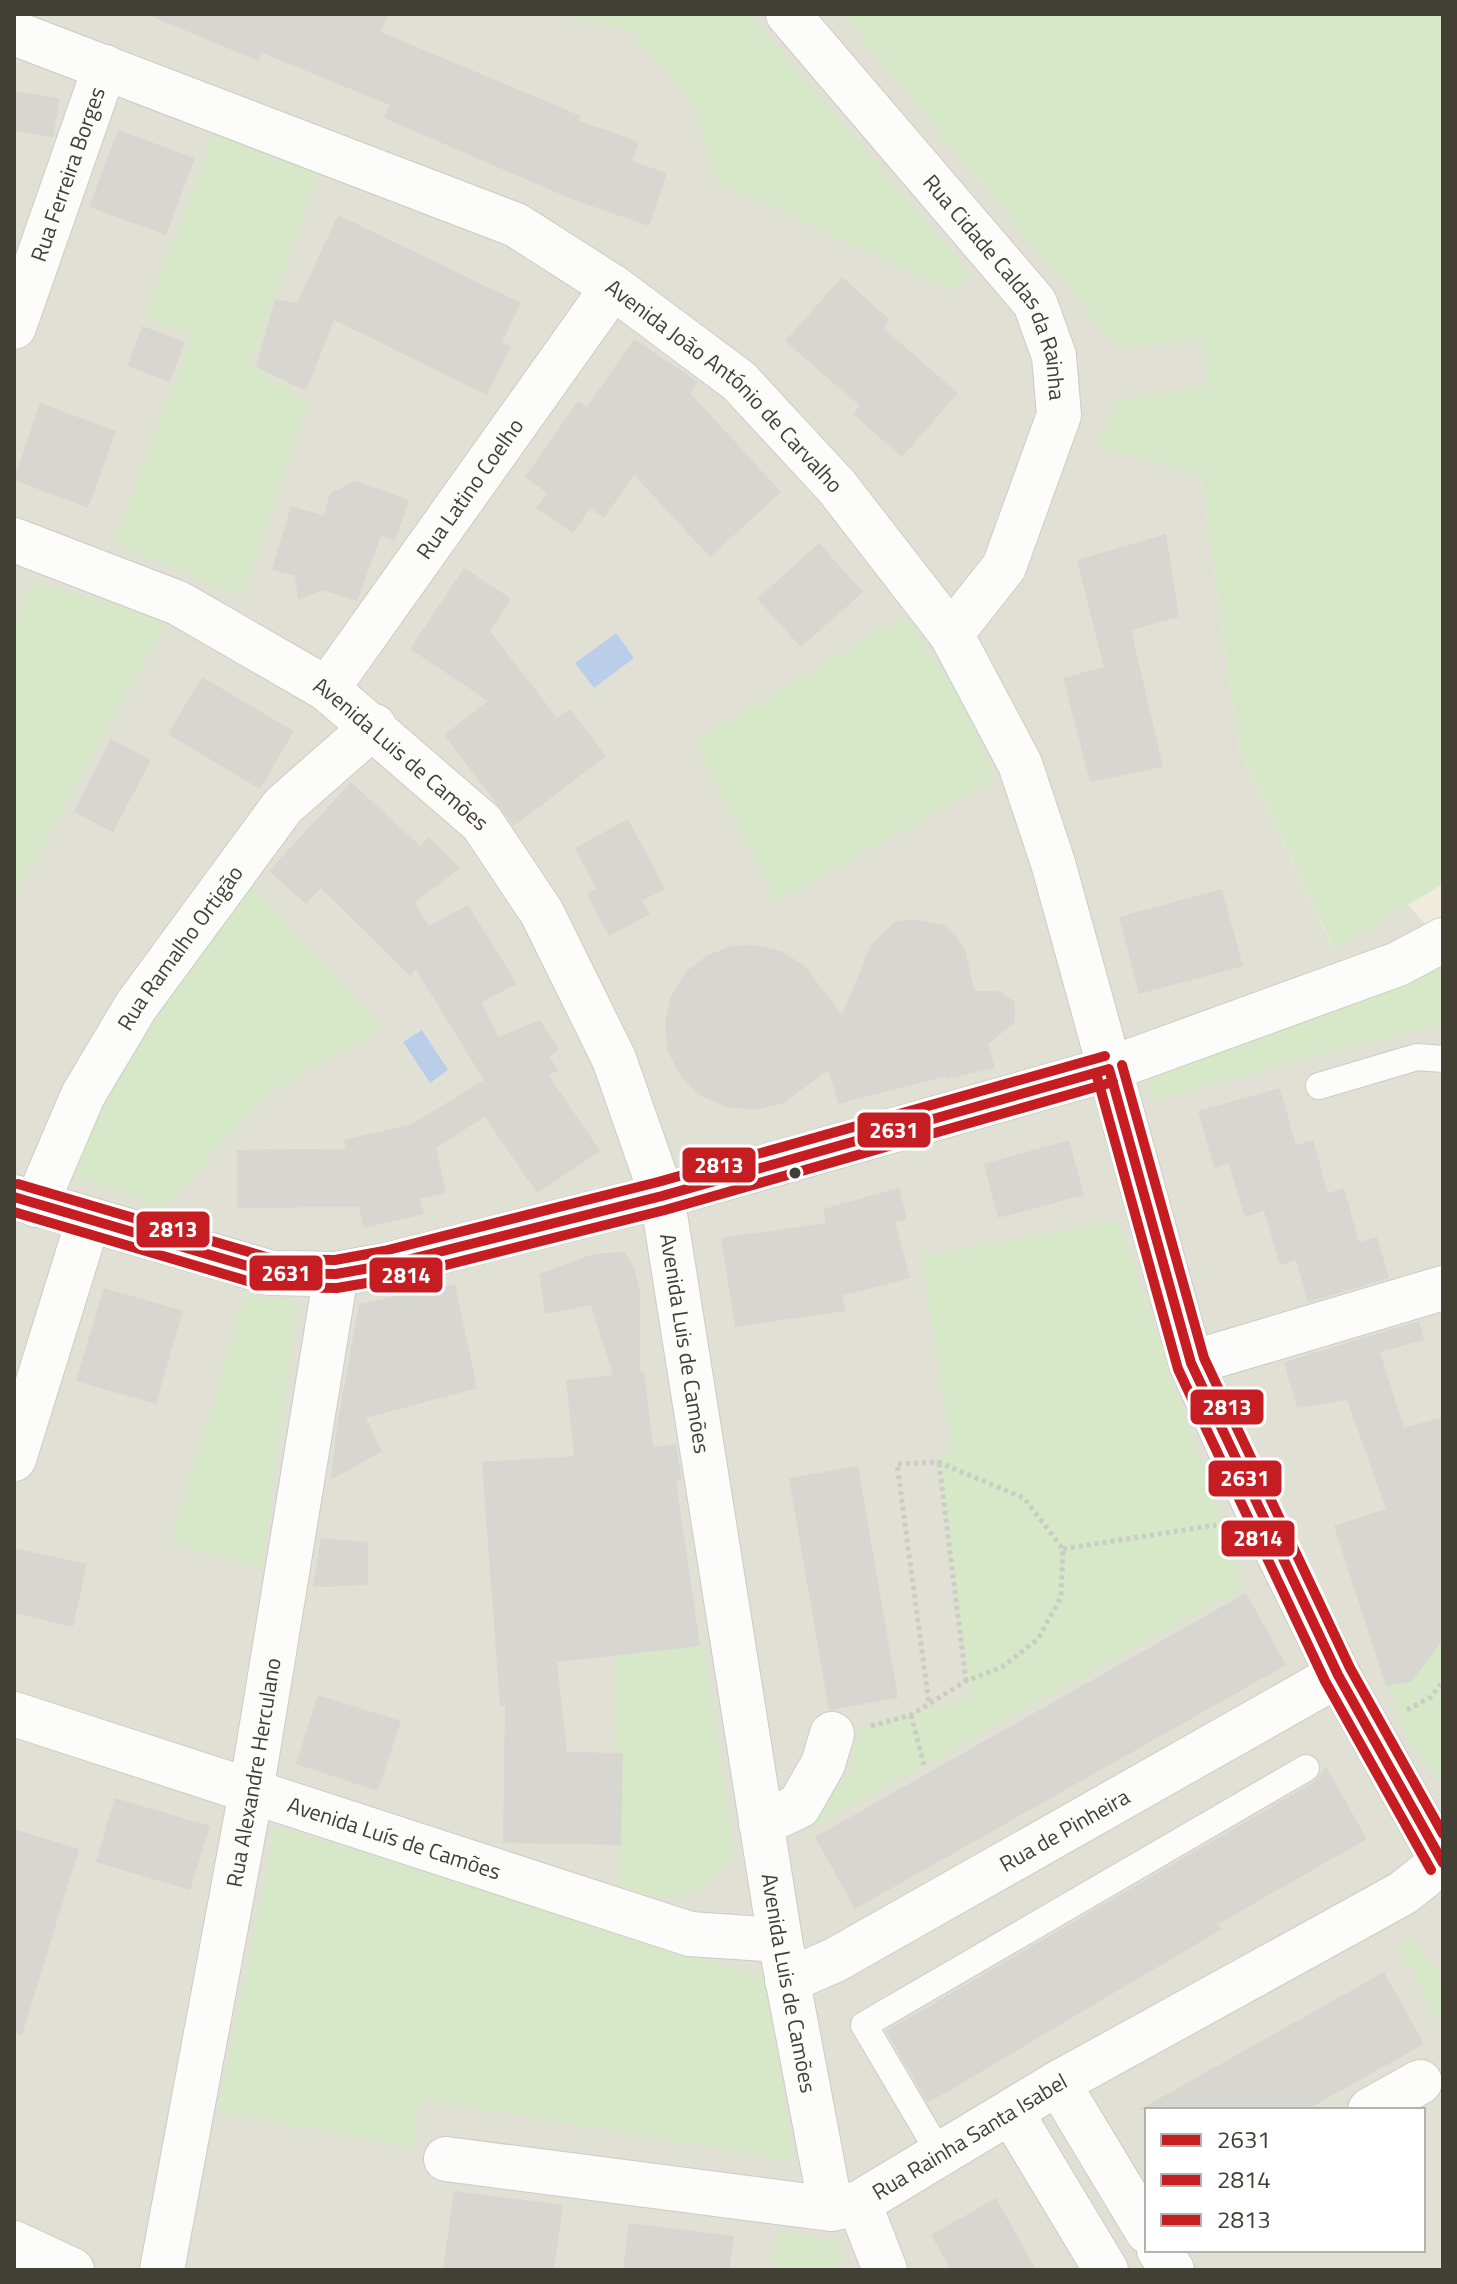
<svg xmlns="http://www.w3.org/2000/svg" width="1457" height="2284" viewBox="0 0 1457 2284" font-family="'Titillium Web',sans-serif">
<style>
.residential{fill:#e1e0d5;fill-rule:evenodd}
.commercial{fill:#f0ebda}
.green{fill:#d6e8c8}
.water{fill:#bacee9}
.building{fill:#d7d6d0}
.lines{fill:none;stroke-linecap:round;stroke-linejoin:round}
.service-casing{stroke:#cccbc5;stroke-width:28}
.minor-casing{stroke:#cccbc5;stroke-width:46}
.tertiary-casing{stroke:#cccbc5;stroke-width:46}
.path{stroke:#cccbc6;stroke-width:5;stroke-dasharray:4 4;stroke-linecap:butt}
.service{stroke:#fcfcfb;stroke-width:26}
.minor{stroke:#fcfcfb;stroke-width:44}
.tertiary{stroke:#fcfcfb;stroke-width:44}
.bus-1-casing{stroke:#fff;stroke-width:16}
.bus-2-casing{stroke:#fff;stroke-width:16}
.bus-3-casing{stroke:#fff;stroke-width:16}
.bus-1{stroke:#c61d23;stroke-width:10}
.bus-2{stroke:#c61d23;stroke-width:10}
.bus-3{stroke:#c61d23;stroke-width:10}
.bus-dot{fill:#423f35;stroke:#fff;stroke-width:3}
.labels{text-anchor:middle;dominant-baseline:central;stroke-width:6;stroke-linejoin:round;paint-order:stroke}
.street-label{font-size:22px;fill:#423f35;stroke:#fff}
.line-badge{stroke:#fff;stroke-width:3}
.badge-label{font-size:22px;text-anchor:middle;font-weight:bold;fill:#fff}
</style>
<rect width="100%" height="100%" fill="#eeede7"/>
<path class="residential" d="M 14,14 L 842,14 L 1111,339 L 1128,348 L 1203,339 L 1207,386 L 1115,401 L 1201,476 L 1239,748 L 1333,948 L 1408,905 L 1443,943 L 1443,2270 L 14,2270 ZM 1147,2110 L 1423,2110 L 1423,2250 L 1147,2250 Z"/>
<path class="commercial" d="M 1443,884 L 1443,943 L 1408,905 Z"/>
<path class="green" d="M 558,14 L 749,14 L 971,275 L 949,290 L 715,180 L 697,113 L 672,75 L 632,32 Z
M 842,14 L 1443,14 L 1443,884 L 1334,949 L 1239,748 L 1201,476 L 1099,446 L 1115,401 L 1206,386 L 1203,339 L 1128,348 L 1111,339 Z
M 215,130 L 319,170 L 250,366 L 308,402 L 243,597 L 113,543 L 192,333 L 144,318 Z
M 32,581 L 168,619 L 15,896 L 14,622 Z
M 904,615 L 966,707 L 996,778 L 776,902 L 695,742 Z
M 247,881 L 382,1030 L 274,1089 L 163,1207 L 62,1172 L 97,1086 Z
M 1443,968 L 1443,1023 L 1152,1100 L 1149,1078 Z
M 1118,1221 L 1244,1587 L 807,1830 L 849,1770 L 859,1729 L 970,1698 L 938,1462 L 952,1452 L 922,1256 Z
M 245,1294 L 298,1302 L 262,1569 L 171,1541 Z
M 1443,1640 L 1443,1787 L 1403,1728 L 1386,1686 L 1411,1682 Z
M 704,1645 L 734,1851 C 702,1902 674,1909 619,1884 L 615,1656 Z
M 275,1826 L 457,1880 L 764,1978 L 794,2161 L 421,2099 L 412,2148 L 218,2111 Z
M 1409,1938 L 1443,1980 L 1443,2032 L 1399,1947 Z
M 780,2230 L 839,2243 L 843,2270 L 772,2270 Z"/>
<path class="water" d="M 616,633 L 634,658 L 594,688 L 575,663 Z
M 422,1030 L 448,1070 L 430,1083 L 403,1042 Z"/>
<path class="building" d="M 145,14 L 388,14 L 381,32 L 581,116 L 580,121 L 639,142 L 632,161 L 667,173 L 649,226 L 574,200 L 384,118 L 390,105 L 262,53 L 259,61 Z
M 14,91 L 60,98 L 53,137 L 14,131 Z
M 118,130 L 195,158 L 166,235 L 89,207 Z
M 338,215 L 521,303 L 502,342 L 511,346 L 487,395 L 334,320 L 306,391 L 256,367 L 275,299 L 297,303 Z
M 842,277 L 890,320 L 883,328 L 958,393 L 902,457 L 853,414 L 860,406 L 785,341 Z
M 142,326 L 185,342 L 170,382 L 127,366 Z
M 634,339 L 698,382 L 690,393 L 781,492 L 710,557 L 634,475 L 604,518 L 590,508 L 573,533 L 536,508 L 547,493 L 525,477 L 578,401 L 587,407 Z
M 40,403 L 116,431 L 88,508 L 14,480 Z
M 356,481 L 409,500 L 395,541 L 381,536 L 357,601 L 323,590 L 298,600 L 295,576 L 272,570 L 291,506 L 324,516 L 330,493 Z
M 1166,534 L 1179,617 L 1131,630 L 1163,767 L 1090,782 L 1063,678 L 1104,667 L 1077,560 Z
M 819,543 L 863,592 L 801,647 L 757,599 Z
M 464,568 L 511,599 L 490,631 L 557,718 L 570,709 L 606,756 L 514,826 L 444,735 L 488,701 L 410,649 Z
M 202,677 L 294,731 L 260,789 L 168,734 Z
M 111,739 L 151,760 L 113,832 L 74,812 Z
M 351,782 L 420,846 L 429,837 L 460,868 L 414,903 L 429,926 L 468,905 L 517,984 L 482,1002 L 498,1037 L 540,1020 L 559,1050 L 549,1056 L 558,1070 L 549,1076 L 600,1151 L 537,1193 L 485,1117 L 436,1148 L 446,1193 L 420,1199 L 424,1214 L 364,1228 L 359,1207 L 237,1208 L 237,1150 L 346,1149 L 344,1140 L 412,1124 L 484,1080 L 416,970 L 410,976 L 321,888 L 306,904 L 269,871 Z
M 628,819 L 665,889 L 642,901 L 650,914 L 609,936 L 587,894 L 596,889 L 575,848 Z
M 1222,889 L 1243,966 L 1139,994 L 1119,917 Z
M 912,919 L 944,925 L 956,936 L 965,950 L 975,991 L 999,991 L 1015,1002 L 1015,1022 L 988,1044 L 995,1068 L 947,1079 L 946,1076 L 838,1104 L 829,1070 L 783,1103 L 755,1110 L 727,1107 L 701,1096 L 681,1077 L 668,1052 L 665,1023 L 671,996 L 686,972 L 706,956 L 731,946 L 757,945 L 783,952 L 805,966 L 842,1016 L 871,944 L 895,922 Z
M 1280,1088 L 1296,1145 L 1313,1140 L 1328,1193 L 1344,1188 L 1359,1242 L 1377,1237 L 1389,1278 L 1308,1302 L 1296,1260 L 1280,1265 L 1264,1211 L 1245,1217 L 1229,1163 L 1214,1168 L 1198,1111 Z
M 1069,1140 L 1084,1195 L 998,1218 L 984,1164 Z
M 899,1188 L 907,1219 L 895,1222 L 910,1278 L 842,1296 L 846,1311 L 735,1327 L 721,1238 L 826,1223 L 823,1209 Z
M 624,1252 L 634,1267 L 640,1291 L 640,1372 L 644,1372 L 653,1447 L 676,1444 L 682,1481 L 676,1481 L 700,1646 L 557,1662 L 567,1752 L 623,1753 L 621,1845 L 503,1843 L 505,1706 L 500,1707 L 482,1462 L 574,1456 L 566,1380 L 613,1375 L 591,1305 L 545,1314 L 539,1274 L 594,1254 Z
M 455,1284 L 477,1388 L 366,1418 L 382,1451 L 331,1480 L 337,1425 L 359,1304 Z
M 104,1288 L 183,1311 L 156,1404 L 76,1381 Z
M 1419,1321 L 1424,1340 L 1380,1352 L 1404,1428 L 1443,1417 L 1443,1640 L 1411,1682 L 1386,1686 L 1334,1526 L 1386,1509 L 1347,1400 L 1297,1408 L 1284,1362 Z
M 858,1466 L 898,1698 L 829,1710 L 789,1478 Z
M 321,1538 L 368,1542 L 368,1585 L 313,1587 Z
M 14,1548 L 87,1564 L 73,1627 L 14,1613 Z
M 1246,1593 L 1286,1665 L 855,1909 L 815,1837 Z
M 318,1695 L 401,1721 L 378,1791 L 296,1764 Z
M 1326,1767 L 1367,1839 L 1218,1924 L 1222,1929 L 928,2103 L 886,2031 L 1314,1782 Z
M 115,1798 L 210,1826 L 190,1890 L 96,1862 Z
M 14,1829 L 79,1849 L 22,2035 L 14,2033 Z
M 1384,1972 L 1424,2044 L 1306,2110 L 1139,2110 Z
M 454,2191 L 563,2205 L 554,2270 L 443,2270 Z
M 996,2198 L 1036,2270 L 951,2270 L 931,2235 Z
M 629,2223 L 734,2236 L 729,2270 L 623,2270 Z"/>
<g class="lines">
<defs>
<path id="service" d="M 1319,1086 L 1417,1057 L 1443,1059
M 940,2154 L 864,2025 L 1306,1768"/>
<g id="minor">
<path id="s1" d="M 788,14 L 1035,303 L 1054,356 L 1059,415 L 1004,567 L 951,634"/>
<path id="s2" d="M 14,33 L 516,225 L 613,287 L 739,381 L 837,487 L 951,634 L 1020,764 L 1053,863 L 1191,1363 L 1261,1518 L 1338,1675 L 1443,1863"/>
<path id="s3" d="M 14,327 L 105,67"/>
<path id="s4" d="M 14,540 L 178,603 L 327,689 L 482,823 L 542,913 L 614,1059 L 662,1196 L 780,1940 L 831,2209"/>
<path id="s5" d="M 327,689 L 613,287"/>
<path d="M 14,1197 L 271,1273 L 336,1274 L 387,1265 L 662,1196 L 1109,1069 L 1398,964 L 1443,940"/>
<path id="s6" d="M 36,1205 L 83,1095 L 136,1006 L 283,806 L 374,726"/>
<path d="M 1191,1363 L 1443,1288"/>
<path d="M 14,1459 L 88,1221"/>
<path id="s7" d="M 14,1714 L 690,1934 L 780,1940"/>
<path d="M 761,1824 L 799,1806 L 823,1764 L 832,1734"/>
<path id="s8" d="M 787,1981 L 835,1960 L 1338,1675"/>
<path d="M 1058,2083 L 1147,2231"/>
<path d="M 1370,2110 L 1420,2082"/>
<path d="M 1011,2112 L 1106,2270"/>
<path id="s9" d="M 446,2159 L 831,2209 L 859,2203 L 1058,2083 L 1403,1893 L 1443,1861"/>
<path d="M 859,2203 L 885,2270"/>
<path d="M 1159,2250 L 1172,2270"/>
<path id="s10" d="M 162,2270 L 251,1792 L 336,1274"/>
</g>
<path id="tertiary" d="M 14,2243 L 72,2270"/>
</defs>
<use href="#service" class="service-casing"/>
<use href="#minor" class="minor-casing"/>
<use href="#tertiary" class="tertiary-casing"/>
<path class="path" d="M 939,1463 L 966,1681
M 1063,1549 L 1216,1525
M 1407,1710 L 1431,1697 L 1443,1681
M 911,1715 L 924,1765
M 871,1726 L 911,1715 L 966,1681 L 1002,1667 L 1038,1639 L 1061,1597 L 1063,1549 L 1024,1498 L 938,1462 L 897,1464 L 929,1704"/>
<use href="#service" class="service"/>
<use href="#minor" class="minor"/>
<use href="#tertiary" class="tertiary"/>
<defs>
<path id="bus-1" d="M 1109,1069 L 1191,1363 L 1338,1675 L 1443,1863
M 14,1197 L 271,1273 L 336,1274 L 387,1265 L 662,1196 L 1109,1069"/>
<path id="bus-2" d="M 1096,1073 L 1178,1369 L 1325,1681 L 1431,1870
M 14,1212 L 268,1287 L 337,1288 L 390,1279 L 665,1210 L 1113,1082"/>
<path id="bus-3" d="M 1122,1065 L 1204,1358 L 1350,1668 L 1443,1834
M 18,1184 L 273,1259 L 335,1260 L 384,1251 L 658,1182 L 1105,1056"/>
</defs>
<use href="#bus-1" class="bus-1-casing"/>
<use href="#bus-2" class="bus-2-casing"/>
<use href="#bus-3" class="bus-3-casing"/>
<use href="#bus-1" class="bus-1"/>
<use href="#bus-2" class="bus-2"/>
<use href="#bus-3" class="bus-3"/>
</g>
<circle class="bus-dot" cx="795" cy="1173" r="7"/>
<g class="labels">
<g class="street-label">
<text stroke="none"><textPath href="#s3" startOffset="162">Rua Ferreira Borges</textPath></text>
<text stroke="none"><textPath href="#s1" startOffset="348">Rua Cidade Caldas da Rainha</textPath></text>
<text stroke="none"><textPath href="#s2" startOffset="802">Avenida João António de Carvalho</textPath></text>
<text stroke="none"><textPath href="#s5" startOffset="246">Rua Latino Coelho</textPath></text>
<text stroke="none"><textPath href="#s4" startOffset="446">Avenida Luis de Camões</textPath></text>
<text stroke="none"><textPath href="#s6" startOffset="296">Rua Ramalho Ortigão</textPath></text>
<text stroke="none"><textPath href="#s4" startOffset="1118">Avenida Luis de Camões</textPath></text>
<text stroke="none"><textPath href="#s10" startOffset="506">Rua Alexandre Herculano</textPath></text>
<text stroke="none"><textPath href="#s8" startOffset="316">Rua de Pinheira</textPath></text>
<text stroke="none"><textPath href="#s7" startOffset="400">Avenida Luís de Camões</textPath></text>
<text stroke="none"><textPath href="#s4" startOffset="1766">Avenida Luis de Camões</textPath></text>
<text stroke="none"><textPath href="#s9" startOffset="546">Rua Rainha Santa Isabel</textPath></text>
</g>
</g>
<g class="line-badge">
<rect x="856" y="1111" width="76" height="38" rx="8" fill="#c61d23"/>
<rect x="681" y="1146" width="76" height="38" rx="8" fill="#c61d23"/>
<rect x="135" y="1210" width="76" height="39" rx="8" fill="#c61d23"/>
<rect x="248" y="1254" width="76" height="38" rx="8" fill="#c61d23"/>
<rect x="368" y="1256" width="76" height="38" rx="8" fill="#c61d23"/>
<rect x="1189" y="1388" width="76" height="38" rx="8" fill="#c61d23"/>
<rect x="1207" y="1459" width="76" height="39" rx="8" fill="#c61d23"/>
<rect x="1220" y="1519" width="76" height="39" rx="8" fill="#c61d23"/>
</g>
<g class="badge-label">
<text x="894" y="1138">2631</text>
<text x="719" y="1173">2813</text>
<text x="173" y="1237">2813</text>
<text x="286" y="1281">2631</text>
<text x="406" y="1283">2814</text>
<text x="1227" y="1415">2813</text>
<text x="1245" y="1486">2631</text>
<text x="1258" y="1546">2814</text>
</g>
<rect width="1457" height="2284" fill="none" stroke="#423f35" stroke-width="32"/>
<rect x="1145" y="2108" width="280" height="144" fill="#ffffff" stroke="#b3b2ae" stroke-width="2"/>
<rect x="1161" y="2134" width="40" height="12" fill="#c61d23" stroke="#b3b2ae" stroke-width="2"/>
<text x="1217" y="2148" font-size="24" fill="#423f35">2631</text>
<rect x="1161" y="2174" width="40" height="12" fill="#c61d23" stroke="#b3b2ae" stroke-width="2"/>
<text x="1217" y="2188" font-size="24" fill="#423f35">2814</text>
<rect x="1161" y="2214" width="40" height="12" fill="#c61d23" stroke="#b3b2ae" stroke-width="2"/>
<text x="1217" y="2228" font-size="24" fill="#423f35">2813</text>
</svg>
